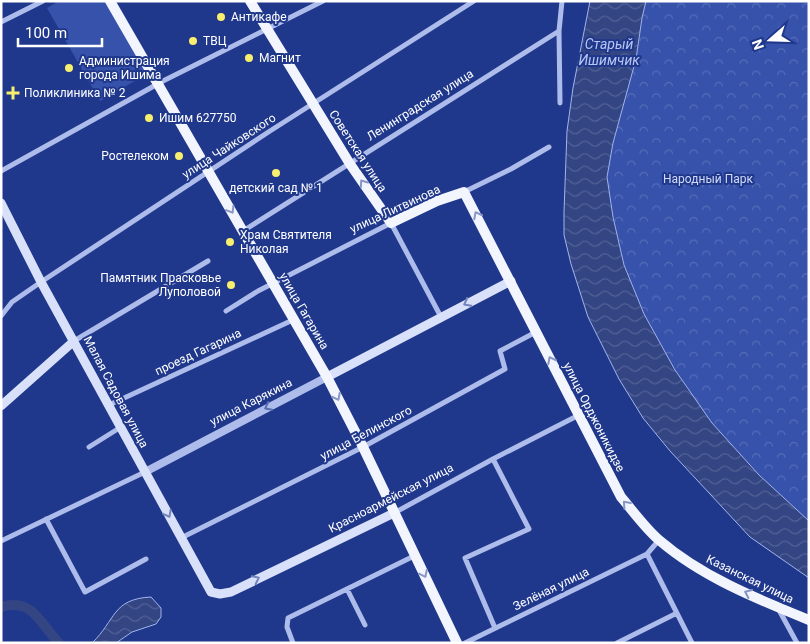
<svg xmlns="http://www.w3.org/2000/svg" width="810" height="644" viewBox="0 0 810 644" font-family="Roboto,sans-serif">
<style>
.forest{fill:url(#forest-crowns)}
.park{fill:#3752ab}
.water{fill:url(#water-waves);stroke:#a1b4ed}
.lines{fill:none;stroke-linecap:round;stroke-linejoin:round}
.river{stroke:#334583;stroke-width:10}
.minor{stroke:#adbceb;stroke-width:5}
.tertiary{stroke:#adbceb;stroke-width:8}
.secondary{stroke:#d9e0f9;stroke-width:9}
.primary{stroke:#f2f4fe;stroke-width:10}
.oneway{stroke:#8996c5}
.oneway2{stroke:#7384bd}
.oneway3{stroke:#586db2}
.poi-dot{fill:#f9ef6e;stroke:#20388c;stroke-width:2}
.labels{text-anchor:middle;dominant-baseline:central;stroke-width:4;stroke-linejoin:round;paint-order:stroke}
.poi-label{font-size:12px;fill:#fff;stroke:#20388c;text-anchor:start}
.street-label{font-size:12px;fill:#fff;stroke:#20388c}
.park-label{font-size:12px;fill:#d2dbf8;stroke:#20388c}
.water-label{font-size:14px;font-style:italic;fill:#b9c7f3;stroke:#20388c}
</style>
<defs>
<pattern id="forest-crowns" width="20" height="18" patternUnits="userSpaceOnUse" patternTransform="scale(1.25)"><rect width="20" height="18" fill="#3752ab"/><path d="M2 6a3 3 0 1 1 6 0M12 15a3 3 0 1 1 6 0" fill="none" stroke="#556cb8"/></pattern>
<pattern id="water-waves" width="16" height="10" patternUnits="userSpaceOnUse" patternTransform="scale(1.25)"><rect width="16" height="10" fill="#334583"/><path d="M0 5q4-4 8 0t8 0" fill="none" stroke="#526196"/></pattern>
</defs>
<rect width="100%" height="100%" fill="#20388c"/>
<path class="forest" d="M 646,1 L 809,1 L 809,521 L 759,475 L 712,423 L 675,370 L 644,314 L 624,265 L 613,217 L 607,177 L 613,143 L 636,59 L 642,18 Z"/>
<path class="park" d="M 59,1 L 105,1 L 147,74 L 100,101 L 47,8 Z"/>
<path class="water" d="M 590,1 L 646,1 L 642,18 L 636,59 L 613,143 L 607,177 L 613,217 L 624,265 L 644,314 L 675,370 L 712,423 L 759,475 L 809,521 L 809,578 L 750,537 L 670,451 L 643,418 L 619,379 L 588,317 L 571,264 L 564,235 L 564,212 L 567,131 L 573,88 Z
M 151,597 L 161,608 L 161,617 L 156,624 L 132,632 L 116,643 L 92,643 C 116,620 112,599 151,597 Z"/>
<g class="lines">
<path class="river" d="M 1,607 C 33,597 40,624 59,643"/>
<path class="minor" d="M 1,22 L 43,1
M 560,103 L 559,31 L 562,1
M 1,171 L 163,81 L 323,1
M 464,192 L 511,169 L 549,147
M 243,231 L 559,31
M 226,311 L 258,291 L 391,223 L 441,317
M 1,316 L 12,302 L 41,282 L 270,131 L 474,1
M 74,341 L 208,261
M 109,405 L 295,319
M 89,447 L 121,427
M 493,459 L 529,529 L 465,558 L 495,628
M 394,513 L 493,459 L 579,415
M 46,519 L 85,592 L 146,559
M 181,538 L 363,447 L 505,369 L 500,351 L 536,332
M 659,540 L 647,554 L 692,643
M 1,541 L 145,472
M 347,589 L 365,625
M 779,610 L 797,643
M 293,643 L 287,627 L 288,618 L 414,556
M 465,643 L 647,554
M 617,643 L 677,613"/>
<path class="tertiary" d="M 145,472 L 327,377"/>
<path class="secondary" d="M 1,203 L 41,282 L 211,592 L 220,594 L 231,592 L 394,513
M 327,377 L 511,281
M 1,406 L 74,341"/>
<path class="primary" d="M 110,1 L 327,377 L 363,447 L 457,643
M 250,1 L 350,164 L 391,223 L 437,201 L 464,192 L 621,497 C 633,511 645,528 659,540 C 702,577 757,599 809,620"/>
</g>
<defs><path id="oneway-chevron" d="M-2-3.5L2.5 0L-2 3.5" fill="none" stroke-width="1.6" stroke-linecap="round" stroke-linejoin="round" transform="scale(1.25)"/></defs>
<g class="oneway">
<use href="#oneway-chevron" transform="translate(363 183) rotate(-125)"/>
<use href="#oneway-chevron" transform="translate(231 210) rotate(59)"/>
<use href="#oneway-chevron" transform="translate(477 215) rotate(-117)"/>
<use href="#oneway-chevron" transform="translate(551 360) rotate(-117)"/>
<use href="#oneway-chevron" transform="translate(337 397) rotate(63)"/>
<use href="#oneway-chevron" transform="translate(626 504) rotate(-132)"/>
<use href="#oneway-chevron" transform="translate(424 574) rotate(64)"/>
<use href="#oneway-chevron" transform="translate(748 593) rotate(-155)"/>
</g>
<g class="oneway2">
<use href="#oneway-chevron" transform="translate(467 303) rotate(153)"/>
<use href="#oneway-chevron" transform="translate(168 514) rotate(62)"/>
<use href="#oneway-chevron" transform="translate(256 579) rotate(-26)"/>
</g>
<use class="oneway3" href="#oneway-chevron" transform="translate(268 407) rotate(153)"/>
<g class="poi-dot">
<circle cx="221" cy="17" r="5"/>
<circle cx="193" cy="41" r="5"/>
<circle cx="249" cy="58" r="5"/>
<circle cx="69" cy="68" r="5"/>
<path d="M10.5 85.5h5v5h5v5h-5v5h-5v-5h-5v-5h5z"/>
<circle cx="149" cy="118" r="5"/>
<circle cx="179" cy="156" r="5"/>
<circle cx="276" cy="173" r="5"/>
<circle cx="230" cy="242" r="5"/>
<circle cx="231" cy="285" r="5"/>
</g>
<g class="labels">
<g class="poi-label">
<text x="231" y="17">Антикафе</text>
<text x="203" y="41">ТВЦ</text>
<text x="259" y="58">Магнит</text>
<text x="79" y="61">Администрация<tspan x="79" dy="14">города Ишима</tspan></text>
<text x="24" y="93">Поликлиника № 2</text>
<text x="159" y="118">Ишим 627750</text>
<text x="169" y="156" text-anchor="end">Ростелеком</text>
<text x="276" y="188" text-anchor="middle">детский сад № 1</text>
<text x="240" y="235">Храм Святителя<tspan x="240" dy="14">Николая</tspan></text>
<text x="221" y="278" text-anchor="end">Памятник Прасковье<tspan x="221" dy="14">Луполовой</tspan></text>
</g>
<g class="street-label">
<text transform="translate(420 105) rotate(-32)">Ленинградская улица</text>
<text transform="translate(229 146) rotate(-33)">улица Чайковского</text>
<text transform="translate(358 151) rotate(57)">Советская улица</text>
<text transform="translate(395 209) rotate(-25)">улица Литвинова</text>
<text transform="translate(304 311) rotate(60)">улица Гагарина</text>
<text transform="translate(198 352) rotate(-25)">проезд Гагарина</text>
<text transform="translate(116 392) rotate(62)">Малая Садовая улица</text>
<text transform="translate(251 402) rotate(-27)">улица Карякина</text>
<text transform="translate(594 417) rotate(63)">улица Орджоникидзе</text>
<text transform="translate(366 433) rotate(-28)">улица Белинского</text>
<text transform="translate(391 498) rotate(-27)">Красноармейская улица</text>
<text transform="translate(750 579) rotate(26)">Казанская улица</text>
<text transform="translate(551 589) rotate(-26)">Зелёная улица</text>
</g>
<g class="park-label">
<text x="708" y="179">Народный Парк</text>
</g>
<g class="water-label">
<text x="609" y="44">Старый<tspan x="609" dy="16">Ишимчик</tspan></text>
</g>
</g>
<rect width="810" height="644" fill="none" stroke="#ffffff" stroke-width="5"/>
<g transform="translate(770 40) rotate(250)" stroke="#20388c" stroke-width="4" paint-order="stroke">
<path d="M0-4L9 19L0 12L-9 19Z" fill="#ffffff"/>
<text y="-8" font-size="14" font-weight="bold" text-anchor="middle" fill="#ffffff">N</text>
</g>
<path d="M18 38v8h84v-8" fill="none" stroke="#ffffff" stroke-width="2.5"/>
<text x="25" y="38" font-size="15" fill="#ffffff" stroke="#20388c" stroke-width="4" paint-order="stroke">100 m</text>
</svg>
